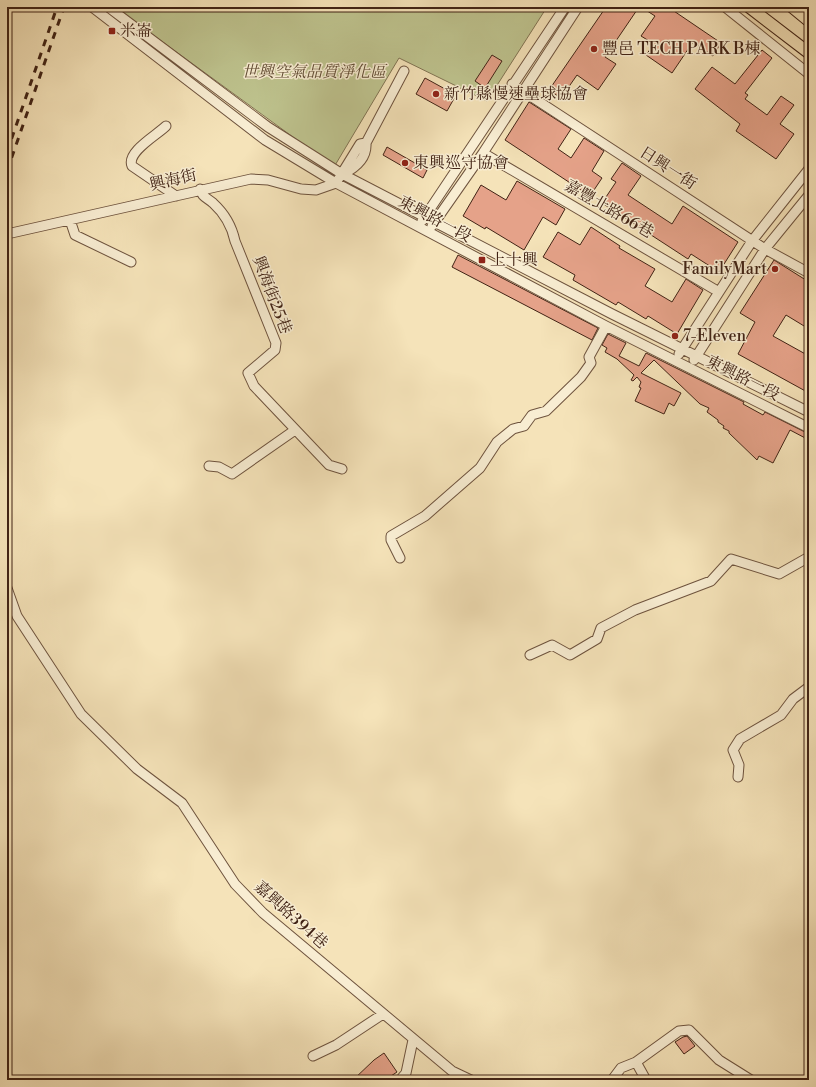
<svg xmlns="http://www.w3.org/2000/svg" width="816" height="1087" viewBox="0 0 816 1087" font-family="'Libre Bodoni','Noto Serif TC',serif">
<style>
.green{fill:#bec38e;stroke:#807352}
.building{fill:#e5a289;stroke:#412315}
.lines{fill:none;stroke-linecap:round;stroke-linejoin:round}
.minor-casing{stroke:#6e533e;stroke-width:11}
.major-casing{stroke:#412315;stroke-width:13}
.minor{stroke:#f8edd2;stroke-width:9}
.major{stroke:#f5e3b9;stroke-width:11}
.rail{stroke:#412315;stroke-width:3;stroke-dasharray:7 7;stroke-linecap:butt}
.poi-dot{fill:#8f2418;stroke:#f8edd2;stroke-width:1.5}
.labels{text-anchor:middle;dominant-baseline:central;stroke-width:3;stroke-linejoin:round;paint-order:stroke}
.poi-label{font-size:16px;fill:#412315;stroke:#f8edd2;text-anchor:start}
.park-label{font-size:16px;font-style:italic;fill:#604b33;stroke:#f8edd2}
.street-label{font-size:16px;fill:#412315;stroke:#f8edd2}
</style>
<rect width="100%" height="100%" fill="#f5e3b9"/>
<filter id="stains"><feTurbulence type="fractalNoise" baseFrequency=".005" numOctaves="4"/><feColorMatrix values="0 0 0 0 .2 0 0 0 0 .09 0 0 0 0 .02 0 0 0 .5 -.17"/></filter>
<radialGradient id="worn" r=".72"><stop offset=".6" stop-color="#630" stop-opacity="0"/><stop offset="1" stop-color="#630" stop-opacity=".3"/></radialGradient>
<path class="green" d="M 125,7 L 547,7 L 487,101 L 399,58 L 334,167 L 123,13 Z"/>
<path class="building" d="M 606,7 L 639,7 L 605,57 L 616,64 L 598,90 L 577,75 L 561,98 L 549,90 Z
M 641,7 L 668,7 L 721,43 L 713,56 L 693,42 L 672,73 L 646,55 L 654,44 L 641,36 L 655,16 Z
M 762,50 L 772,58 L 745,93 L 748,95 L 745,99 L 767,115 L 781,96 L 794,105 L 780,124 L 794,134 L 776,159 L 736,131 L 740,124 L 695,89 L 712,67 L 735,84 Z
M 492,55 L 502,61 L 485,88 L 475,81 Z
M 425,78 L 456,95 L 447,111 L 416,94 Z
M 529,102 L 571,129 L 558,149 L 571,158 L 584,138 L 604,151 L 592,171 L 602,178 L 590,196 L 505,140 Z
M 387,147 L 427,170 L 423,178 L 383,155 Z
M 622,163 L 641,176 L 628,195 L 672,224 L 683,206 L 738,242 L 719,272 L 691,254 L 688,259 L 602,203 L 616,182 L 611,179 Z
M 517,181 L 565,209 L 556,225 L 543,217 L 524,250 L 486,227 L 485,229 L 463,216 L 481,185 L 506,200 Z
M 591,227 L 620,246 L 619,248 L 655,269 L 645,286 L 672,302 L 686,279 L 703,290 L 677,334 L 648,316 L 646,319 L 618,302 L 616,305 L 573,280 L 575,275 L 543,257 L 558,232 L 580,245 Z
M 458,255 L 598,328 L 592,340 L 452,267 Z
M 774,260 L 809,282 L 809,329 L 786,315 L 773,336 L 809,356 L 809,393 L 738,354 L 755,322 L 740,313 Z
M 608,334 L 626,343 L 619,356 L 639,366 L 646,353 L 744,402 L 743,404 L 763,415 L 765,412 L 809,434 L 809,440 L 790,430 L 773,463 L 759,456 L 757,460 L 729,433 L 729,431 L 723,428 L 724,426 L 718,422 L 718,420 L 707,412 L 709,408 L 700,404 L 654,360 L 641,373 L 681,393 L 674,406 L 669,403 L 664,414 L 635,401 L 641,388 L 639,387 L 641,382 L 637,377 L 633,381 L 631,380 L 634,375 L 617,359 L 605,352 L 607,348 L 602,345 Z
M 687,1036 L 695,1046 L 684,1054 L 675,1042 L 683,1037 Z
M 384,1053 L 397,1072 L 385,1080 L 353,1080 L 374,1060 Z"/>
<g class="lines">
<defs>
<path id="minor" d="M 92,7 L 265,140 L 336,183 L 606,326 L 809,428
M 108,7 L 268,127 L 342,174 L 612,314 L 809,412
M 725,7 L 809,74
M 512,84 L 765,249 L 809,273
M 166,126 C 157,135 126,152 132,166 L 176,196
M 483,153 L 719,292
M 343,174 C 355,168 367,158 366,143 L 404,71
M 200,189 C 202,197 206,197 213,203 C 224,213 232,227 235,241 L 276,343 L 275,350 L 248,373 L 254,386 L 329,465 L 342,469
M 70,220 L 75,235 L 131,262
M 422,221 L 565,7
M 432,226 L 483,153 L 578,7
M 7,234 L 251,179 L 268,180 L 301,189 L 316,190 L 336,183 L 360,144 L 366,143
M 679,354 L 752,241 L 809,169
M 694,360 L 765,249 L 809,195
M 209,466 L 219,467 L 232,474 L 295,430
M 400,558 L 391,540 L 391,536 L 425,516 L 480,468 L 497,442 L 513,429 L 524,426 L 532,415 L 546,411 L 581,377 L 591,363 L 589,357 L 606,326
M 7,588 L 17,616 L 81,714 L 137,769 L 182,803 L 235,884 L 263,913 L 452,1071 L 471,1080
M 530,655 L 552,645 L 570,655 L 597,639 L 601,628 L 635,610 L 711,581 L 731,559 L 779,574 L 809,557
M 738,777 L 739,765 L 733,750 L 740,739 L 781,715 L 793,699 L 809,687
M 313,1056 L 336,1045 L 383,1014
M 636,1062 L 646,1080
M 400,1080 L 406,1073 L 413,1040
M 612,1080 L 621,1068 L 636,1062 L 679,1031 L 689,1030 L 719,1060 L 751,1080"/>
<path id="major" d="M 749,7 L 809,53
M 792,7 L 809,21"/>
</defs>
<use href="#minor" class="minor-casing"/>
<use href="#major" class="major-casing"/>
<use href="#minor" class="minor"/>
<use href="#major" class="major"/>
<path class="rail" d="M 7,152 L 57,7
M 7,171 L 64,7"/>
</g>
<g class="poi-dot">
<rect x="108" y="27" width="8" height="8" rx="2"/>
<circle cx="594" cy="49" r="4"/>
<circle cx="436" cy="94" r="4"/>
<circle cx="405" cy="163" r="4"/>
<rect x="478" y="256" width="8" height="8" rx="2"/>
<circle cx="775" cy="269" r="4"/>
<circle cx="675" cy="336" r="4"/>
</g>
<g class="labels">
<g class="poi-label">
<text x="120" y="31">米崙</text>
<text x="602" y="49">豐邑 TECH PARK B棟</text>
<text x="444" y="94">新竹縣慢速壘球協會</text>
<text x="413" y="163">東興巡守協會</text>
<text x="490" y="260">上十興</text>
<text x="767" y="269" text-anchor="end">FamilyMart</text>
<text x="683" y="336">7-Eleven</text>
</g>
<g class="park-label">
<text x="314" y="72">世興空氣品質淨化區</text>
</g>
<g class="street-label">
<text transform="translate(668 168) rotate(33)">日興一街</text>
<text transform="translate(173 180) rotate(-13)">興海街</text>
<text transform="translate(609 209) rotate(30)">嘉豐北路66巷</text>
<text transform="translate(435 219) rotate(28)">東興路一段</text>
<text transform="translate(272 295) rotate(69)">興海街25巷</text>
<text transform="translate(743 378) rotate(27)">東興路一段</text>
<text transform="translate(291 915) rotate(42)">嘉興路394巷</text>
</g>
</g>
<rect width="816" height="1087" fill="none" stroke="#f5e3b9" stroke-width="24"/>
<rect x="8" y="8" width="800" height="1071" fill="none" stroke="#412315" stroke-width="2"/>
<rect x="12" y="12" width="792" height="1063" fill="none" stroke="#412315"/>
<rect width="100%" height="100%" filter="url(#stains)"/>
<rect width="100%" height="100%" fill="url(#worn)"/>
</svg>
